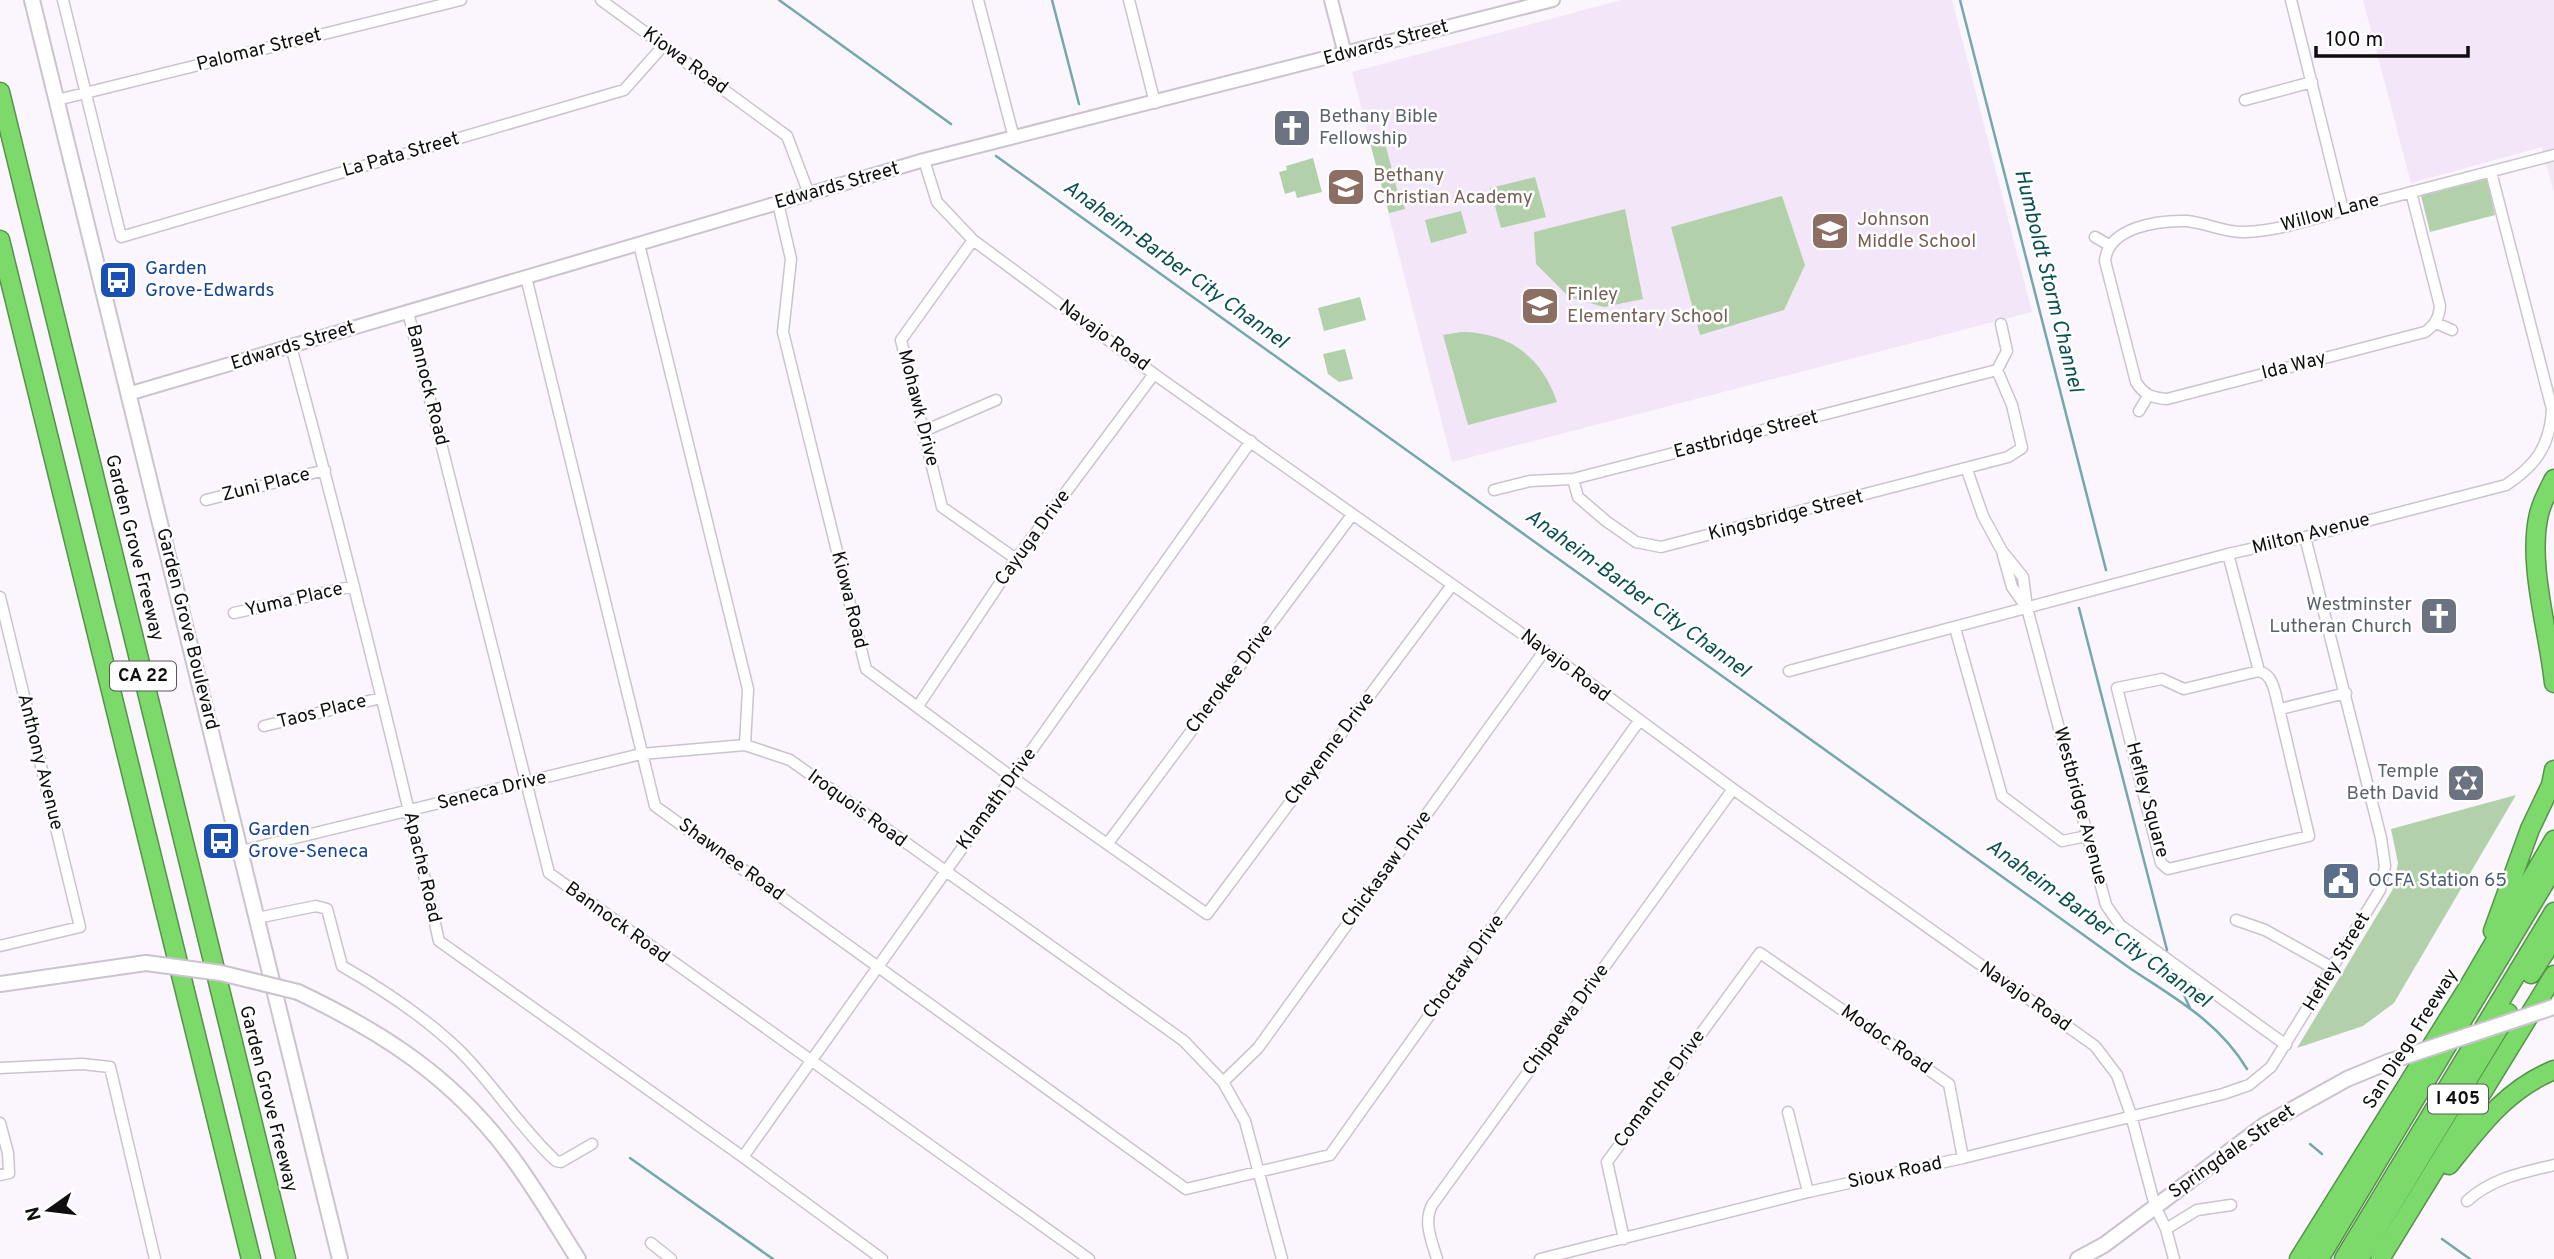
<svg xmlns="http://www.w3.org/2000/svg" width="2554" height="1259" viewBox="0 0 2554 1259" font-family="Overpass,sans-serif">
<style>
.built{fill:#f3e6f8}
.green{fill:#b2d1ab}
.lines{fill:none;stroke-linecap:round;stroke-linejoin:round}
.stream{stroke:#74a8ab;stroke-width:2.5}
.minor-casing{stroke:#cbc3ce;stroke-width:13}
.tertiary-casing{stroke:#cbc3ce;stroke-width:16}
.secondary-casing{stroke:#cbc3ce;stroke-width:18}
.motorway-casing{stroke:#56924a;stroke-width:21}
.minor{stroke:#fff;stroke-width:10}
.tertiary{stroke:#fff;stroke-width:12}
.secondary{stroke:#fff;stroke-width:14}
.motorway{stroke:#7cda6a;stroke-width:18}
.secondary-bridge-casing{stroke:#cbc3ce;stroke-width:18;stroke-linecap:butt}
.secondary-bridge{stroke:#fff;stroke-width:14}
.labels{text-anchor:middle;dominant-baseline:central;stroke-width:5;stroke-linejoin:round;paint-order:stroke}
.shield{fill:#fff;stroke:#575658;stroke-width:2}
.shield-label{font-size:18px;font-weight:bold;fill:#0f0d10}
.street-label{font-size:19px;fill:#0f0d10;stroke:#fff}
.worship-label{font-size:19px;fill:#5b616d;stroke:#fff;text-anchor:end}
.education-label{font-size:19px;fill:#785e54;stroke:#fff;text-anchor:start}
.transit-label{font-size:19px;fill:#164399;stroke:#fff;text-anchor:start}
.service-label{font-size:19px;fill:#4e5e75;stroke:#fff;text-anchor:start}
.water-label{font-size:21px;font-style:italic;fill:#094f50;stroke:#fff}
</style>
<rect width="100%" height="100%" fill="#fbf5fe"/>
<path class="built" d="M 1621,0 L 1952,0 L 2032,312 L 1452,462 L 1352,72 Z
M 2363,0 L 2554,0 L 2554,193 L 2542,147 L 2411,183 Z"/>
<path class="green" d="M 1384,139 L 1399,197 L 1402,197 L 1405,209 L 1389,213 L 1370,143 Z
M 1313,158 L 1322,192 L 1297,198 L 1295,191 L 1285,194 L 1279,172 L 1287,170 L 1286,166 Z
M 1535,177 L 1546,217 L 1501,228 L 1490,188 Z
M 2487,179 L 2495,215 L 2430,232 L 2421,196 Z
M 1782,196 L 1805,265 L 1784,310 L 1700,335 L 1671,227 Z
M 1625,209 L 1643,299 L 1604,307 L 1569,297 L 1536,264 L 1534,232 Z
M 1461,211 L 1467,233 L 1431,243 L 1425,220 Z
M 1360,297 L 1366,320 L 1324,331 L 1318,308 Z
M 1461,332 C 1509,332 1542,357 1557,402 L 1468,425 L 1443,335 Z
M 1345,349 L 1353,379 L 1339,382 L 1328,374 L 1323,354 Z
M 2516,795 L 2394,1003 L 2363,1026 L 2297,1048 L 2393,889 L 2398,863 L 2391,829 Z"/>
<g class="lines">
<path class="stream" d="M 779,0 L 951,124
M 1052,0 L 1079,104
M 1960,0 L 2106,570
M 996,156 L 2131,969 C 2176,999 2219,1022 2247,1069
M 2079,608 L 2167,950
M 2184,995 L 2190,1008
M 2310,1144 L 2322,1154
M 630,1158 L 773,1259
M 2442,1239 L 2470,1259"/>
<defs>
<path id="minor" d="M 63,0 L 121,237 L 624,90 L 664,45
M 601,0 L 787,136 L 809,194
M 978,0 L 1014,138
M 1129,0 L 1155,103
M 2291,0 L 2343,210
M 57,100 L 461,0
M 2245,100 L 2312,82
M 924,160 L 937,202 L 973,240 L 1154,374 L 1545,650 L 1733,789 L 2095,1046 L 2117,1075 L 2131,1115 L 2155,1206 L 2166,1229 L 2174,1259
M 2411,192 L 2440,306 C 2439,318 2435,325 2425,332 L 2167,399 C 2152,398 2144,395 2136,382 L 2105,261 C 2108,227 2159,220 2187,221 C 2207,223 2225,233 2244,232 C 2282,231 2322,216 2358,206 C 2423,189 2489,172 2554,155
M 778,203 L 791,259 L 783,332 L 866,669 L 1013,778 L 1207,914 L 1452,585
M 2095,237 L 2109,245
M 973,240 L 901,340 L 942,507 L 1016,559
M 639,244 L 748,689 L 745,745 L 790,760 L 1184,1041 L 1223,1082 L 1245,1121 L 1282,1259
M 526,277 L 655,806 L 1186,1189 L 1330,1155 L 1639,721
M 408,312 L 549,873 L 1089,1259
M 2436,323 L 2452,330
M 291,346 C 344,543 394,742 439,941 L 743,1157 L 882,1259
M 2139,411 L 2148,396
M 924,431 L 996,400
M 1967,470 L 1983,516 L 2002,551 L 2023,577 L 2027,608 L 2106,905 L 2120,925 L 2286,1045
M 1573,479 L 1578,497 L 1606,521 L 1636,542 L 1661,547 L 2008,457 L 2022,448 L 2012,405 L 1997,370 L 2007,351 L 2001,324
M 1494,490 L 1530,481 L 1573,479 L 1997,370
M 206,500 L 325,470
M 2228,554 L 2259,671 C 2270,675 2272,682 2275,692 L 2309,836 L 2168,869 L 2161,863 L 2117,688 L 2162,679 L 2184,689 L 2259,671
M 2003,555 L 2012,587 L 2026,607
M 0,597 L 80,927 L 0,946
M 234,613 L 354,586
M 1955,628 L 2002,796 L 2062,841 L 2087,836
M 1789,671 L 2228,554 L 2305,537 L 2506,485 C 2536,465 2550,446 2552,409 L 2491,172
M 918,706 L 1016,559 L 1154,374
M 2280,709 L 2346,693
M 264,726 L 381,698
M 1108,843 L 1352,515
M 241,851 L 641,754 L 745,745
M 257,918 L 316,906 L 327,909 L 342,966 C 384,990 425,1017 460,1051 C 494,1085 521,1129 556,1161 L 561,1162 L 592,1144
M 2236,920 L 2265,930 L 2333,968
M 0,1068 L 82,1064 L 110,1067 L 155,1259
M 1223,1082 L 1258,1048 L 1545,650
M 1788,1112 L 1808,1192
M 0,1123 L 8,1153 L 9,1173 L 0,1175
M 743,1157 L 1251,441
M 2467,1201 C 2492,1178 2522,1173 2554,1165
M 2166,1229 L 2197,1210 L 2231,1205
M 1624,1239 L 1607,1162 L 1760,953 L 1949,1084 L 1963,1158
M 651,1243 L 671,1259
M 1437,1259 C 1432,1241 1423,1223 1432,1205 L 1733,789
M 1540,1259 L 1808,1192 L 1963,1158 L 2223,1094 L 2249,1085 L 2271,1067 L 2380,890 L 2385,866 L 2381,838 L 2305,537"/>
<path id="tertiary" d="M 1331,0 L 1345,54
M 128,394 L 924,160 L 1553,0"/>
<path id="secondary" d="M 32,0 L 340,1259
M 0,984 L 146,963
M 298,992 C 382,1032 451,1076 508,1152 C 534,1186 555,1223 578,1259
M 2078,1259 L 2104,1245 L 2266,1124 L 2347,1079 L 2388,1062"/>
<path id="motorway" d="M 0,92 L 286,1259
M 0,240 L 251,1259
M 2554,479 C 2548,491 2542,501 2539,514 C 2527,564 2549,632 2554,683
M 2493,931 L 2530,829 L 2551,785 L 2554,770
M 2531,974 L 2554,938
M 2449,1165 C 2481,1125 2506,1090 2554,1070
M 2299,1259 L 2469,986 L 2554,840
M 2319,1259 L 2554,867
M 2344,1259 L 2554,912
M 2359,1259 L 2508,1013
M 2380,1259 L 2554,975"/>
</defs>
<use href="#minor" class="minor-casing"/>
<use href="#tertiary" class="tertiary-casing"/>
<use href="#secondary" class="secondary-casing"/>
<use href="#motorway" class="motorway-casing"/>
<use href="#minor" class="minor"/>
<use href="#tertiary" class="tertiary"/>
<use href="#secondary" class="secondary"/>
<use href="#motorway" class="motorway"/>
<defs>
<path id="secondary-bridge" d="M 146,963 L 221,973 L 298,992
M 2388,1062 L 2554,1007"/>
</defs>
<use href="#secondary-bridge" class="secondary-bridge-casing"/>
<use href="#secondary-bridge" class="secondary-bridge"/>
</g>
<defs>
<symbol id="church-square" viewBox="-11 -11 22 22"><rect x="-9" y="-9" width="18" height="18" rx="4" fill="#6b7280" stroke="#fff"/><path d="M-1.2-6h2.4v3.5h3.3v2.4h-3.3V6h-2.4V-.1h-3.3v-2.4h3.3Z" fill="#fff"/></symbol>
<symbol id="school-square" viewBox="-11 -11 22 22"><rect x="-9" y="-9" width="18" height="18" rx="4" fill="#8d6e63" stroke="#fff"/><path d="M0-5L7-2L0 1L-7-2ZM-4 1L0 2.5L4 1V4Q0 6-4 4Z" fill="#fff"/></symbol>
<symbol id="bus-square" viewBox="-11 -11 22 22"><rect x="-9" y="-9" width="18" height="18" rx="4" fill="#1a4fb4" stroke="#fff"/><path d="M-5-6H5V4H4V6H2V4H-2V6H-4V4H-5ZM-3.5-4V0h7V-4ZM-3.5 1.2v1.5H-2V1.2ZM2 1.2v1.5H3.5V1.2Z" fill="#fff"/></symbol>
<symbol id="synagogue-square" viewBox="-11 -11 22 22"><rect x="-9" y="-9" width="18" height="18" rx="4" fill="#6b7280" stroke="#fff"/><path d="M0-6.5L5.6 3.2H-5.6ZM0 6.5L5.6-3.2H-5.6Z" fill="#fff"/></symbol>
<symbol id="civic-square" viewBox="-11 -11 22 22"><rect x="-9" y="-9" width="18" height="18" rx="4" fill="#5c6f8a" stroke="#fff"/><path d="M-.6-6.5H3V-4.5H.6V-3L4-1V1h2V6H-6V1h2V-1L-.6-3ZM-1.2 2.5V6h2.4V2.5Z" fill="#fff"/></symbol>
</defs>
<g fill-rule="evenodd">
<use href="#church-square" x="1270" y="106" width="44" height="44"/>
<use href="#school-square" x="1324" y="165" width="44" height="44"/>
<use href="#school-square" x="1808" y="209" width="44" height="44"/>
<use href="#bus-square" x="96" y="258" width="44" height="44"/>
<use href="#school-square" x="1518" y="284" width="44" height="44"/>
<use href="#church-square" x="2417" y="594" width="44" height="44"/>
<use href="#synagogue-square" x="2444" y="761" width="44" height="44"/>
<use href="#bus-square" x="199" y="819" width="44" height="44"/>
<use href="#civic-square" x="2319" y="859" width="44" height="44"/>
</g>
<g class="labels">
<g class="shield">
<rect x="110" y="661.5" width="66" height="29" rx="5"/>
<rect x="2428" y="1084.5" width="60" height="29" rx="5"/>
</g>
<g class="shield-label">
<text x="143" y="676">CA 22</text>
<text x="2458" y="1099">I 405</text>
</g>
<g class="street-label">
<text transform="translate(1386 43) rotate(-15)">Edwards Street</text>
<text transform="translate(259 50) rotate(-14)">Palomar Street</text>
<text transform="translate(685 61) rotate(36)">Kiowa Road</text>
<text transform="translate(401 155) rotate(-16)">La Pata Street</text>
<text transform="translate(837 186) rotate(-16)">Edwards Street</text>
<text transform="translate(2330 213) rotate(-15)">Willow Lane</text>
<text transform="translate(1104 336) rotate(36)">Navajo Road</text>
<text transform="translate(293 346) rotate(-17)">Edwards Street</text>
<text transform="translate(2294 366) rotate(-14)">Ida Way</text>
<text transform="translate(427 385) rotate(76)">Bannock Road</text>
<text transform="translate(918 408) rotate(76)">Mohawk Drive</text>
<text transform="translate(1746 435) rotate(-14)">Eastbridge Street</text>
<text transform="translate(266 485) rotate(-14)">Zuni Place</text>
<text transform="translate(1786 516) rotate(-14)">Kingsbridge Street</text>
<text transform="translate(2311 534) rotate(-14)">Milton Avenue</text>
<text transform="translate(1033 538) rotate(-54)">Cayuga Drive</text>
<text transform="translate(134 548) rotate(76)">Garden Grove Freeway</text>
<text transform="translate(294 600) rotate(-13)">Yuma Place</text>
<text transform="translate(849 600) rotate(76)">Kiowa Road</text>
<text transform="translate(187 629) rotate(76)">Garden Grove Boulevard</text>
<text transform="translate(1565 666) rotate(37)">Navajo Road</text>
<text transform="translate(1230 679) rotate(-53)">Cherokee Drive</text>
<text transform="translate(322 712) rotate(-14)">Taos Place</text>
<text transform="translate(1330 749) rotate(-53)">Cheyenne Drive</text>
<text transform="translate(40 762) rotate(76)">Anthony Avenue</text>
<text transform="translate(492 791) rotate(-14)">Seneca Drive</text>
<text transform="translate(997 799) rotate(-54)">Klamath Drive</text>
<text transform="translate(2147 800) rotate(75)">Hefley Square</text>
<text transform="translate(2080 806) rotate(75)">Westbridge Avenue</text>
<text transform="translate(857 809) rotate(36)">Iroquois Road</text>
<text transform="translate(731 860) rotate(36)">Shawnee Road</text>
<text transform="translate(422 867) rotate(77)">Apache Road</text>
<text transform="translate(1387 869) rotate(-54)">Chickasaw Drive</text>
<text transform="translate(617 923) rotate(36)">Bannock Road</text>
<text transform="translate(2337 962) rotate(-59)">Hefley Street</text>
<text transform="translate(1464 967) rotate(-54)">Choctaw Drive</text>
<text transform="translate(2025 997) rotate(35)">Navajo Road</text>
<text transform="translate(1566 1020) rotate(-54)">Chippewa Drive</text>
<text transform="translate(2411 1039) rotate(-58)">San Diego Freeway</text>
<text transform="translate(1886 1040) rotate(35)">Modoc Road</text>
<text transform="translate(1660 1089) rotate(-54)">Comanche Drive</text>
<text transform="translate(268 1099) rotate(76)">Garden Grove Freeway</text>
<text transform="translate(2232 1152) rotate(-35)">Springdale Street</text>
<text transform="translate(1895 1173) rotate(-12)">Sioux Road</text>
</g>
<g class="worship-label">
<text x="1319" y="117" text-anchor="start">Bethany Bible<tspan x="1319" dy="22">Fellowship</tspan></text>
<text x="2412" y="605">Westminster<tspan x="2412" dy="22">Lutheran Church</tspan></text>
<text x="2439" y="772">Temple<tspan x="2439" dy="22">Beth David</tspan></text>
</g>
<g class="education-label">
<text x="1373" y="176">Bethany<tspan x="1373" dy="22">Christian Academy</tspan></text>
<text x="1857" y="220">Johnson<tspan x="1857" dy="22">Middle School</tspan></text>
<text x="1567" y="295">Finley<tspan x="1567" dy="22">Elementary School</tspan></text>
</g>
<g class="transit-label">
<text x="145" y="269">Garden<tspan x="145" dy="22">Grove-Edwards</tspan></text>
<text x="248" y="830">Garden<tspan x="248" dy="22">Grove-Seneca</tspan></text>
</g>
<g class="service-label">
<text x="2368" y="881">OCFA Station 65</text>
</g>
<g class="water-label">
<text transform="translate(1175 265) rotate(36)">Anaheim-Barber City Channel</text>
<text transform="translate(2048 281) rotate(76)">Humboldt Storm Channel</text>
<text transform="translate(1637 594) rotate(36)">Anaheim-Barber City Channel</text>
<text transform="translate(2098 924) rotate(36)">Anaheim-Barber City Channel</text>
</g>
</g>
<g transform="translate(49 1210) rotate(256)" stroke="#ffffff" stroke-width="5" paint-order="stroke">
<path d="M0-5L12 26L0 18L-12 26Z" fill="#0f0d10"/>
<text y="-10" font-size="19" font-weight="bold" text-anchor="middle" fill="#0f0d10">N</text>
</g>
<path d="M2316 46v10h152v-10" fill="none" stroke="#0f0d10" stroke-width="3.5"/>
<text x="2326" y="46" font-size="21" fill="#0f0d10" stroke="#ffffff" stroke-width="5" paint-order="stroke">100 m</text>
</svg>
